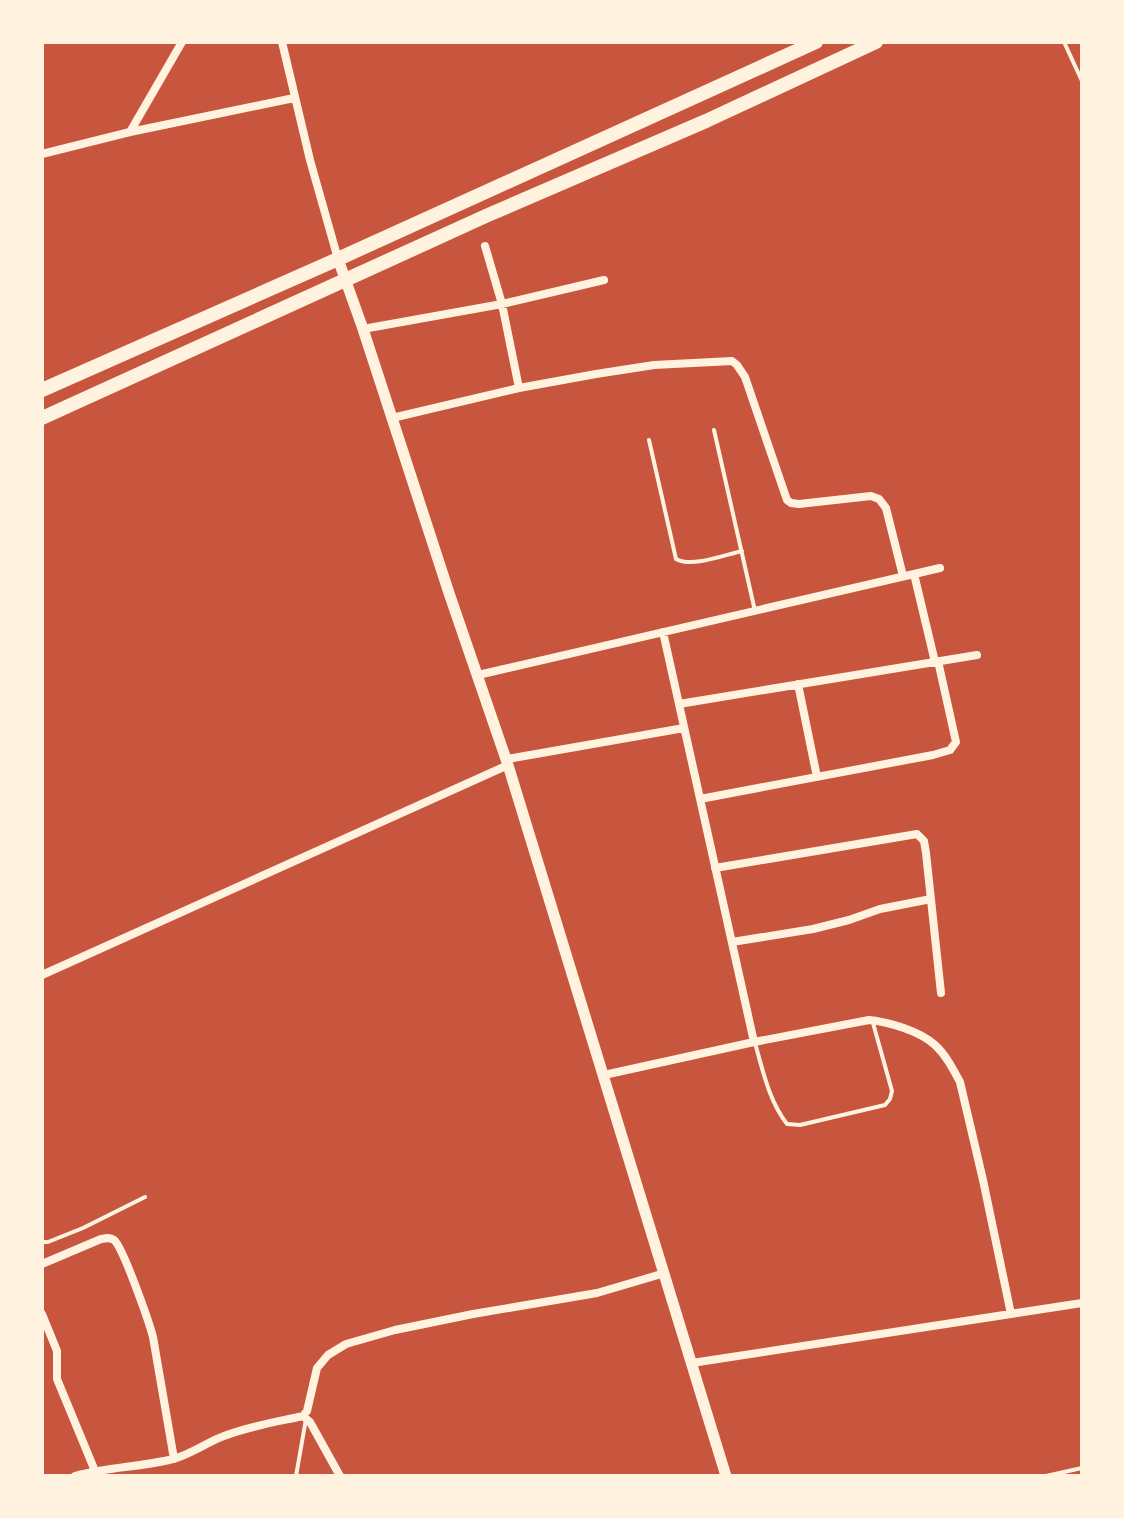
<svg xmlns="http://www.w3.org/2000/svg" width="1124" height="1518" viewBox="0 0 1124 1518" font-family="Ubuntu,sans-serif">
<style>
.lines{fill:none;stroke-linecap:round;stroke-linejoin:round}
.service{stroke:#fff3e0;stroke-width:4}
.minor{stroke:#fff3e0;stroke-width:8}
.tertiary{stroke:#fff3e0;stroke-width:11}
.primary{stroke:#fff3e0;stroke-width:14}
</style>
<rect width="100%" height="100%" fill="#c8553d"/>
<g class="lines">
<path class="service" d="M 1064,42 L 1082,81
M 714,430 L 755,611
M 649,440 L 676,559 C 692,568 724,555 742,551
M 755,1043 C 763,1071 769,1101 787,1124 L 800,1125 L 885,1105 L 890,1099 L 892,1091 L 873,1023
M 42,1242 L 48,1242 L 83,1228 L 145,1197
M 296,1476 L 306,1419
M 1046,1476 L 1082,1468"/>
<path class="minor" d="M 282,42 L 310,160 L 338,259
M 130,132 L 182,42
M 42,154 L 130,132 L 294,98
M 485,246 L 502,304 L 519,388
M 363,329 L 502,304 L 604,280
M 392,418 L 519,388 L 596,374 L 654,365 L 732,361 L 737,365 L 745,377 L 787,500 L 791,503 L 799,504 L 871,496 L 879,499 L 886,508 L 903,576
M 914,574 L 935,662
M 663,632 L 754,1042
M 478,675 L 940,568
M 798,684 L 817,777
M 679,704 L 977,655
M 507,759 L 684,728
M 700,799 L 933,755 L 950,750 L 956,742 L 938,661
M 715,868 L 917,834 L 924,841 L 926,853 L 941,993
M 732,942 L 813,929 L 849,920 L 880,909 L 931,899
M 42,975 L 508,765
M 604,1075 L 754,1042 L 869,1020 C 889,1022 920,1031 935,1045 C 946,1055 953,1069 960,1082 L 983,1180 L 1011,1314
M 42,1264 L 101,1239 C 106,1238 110,1237 114,1240 C 123,1247 149,1322 153,1337 L 174,1459
M 42,1314 L 57,1351 L 57,1379 L 95,1471
M 692,1363 L 1082,1303
M 303,1416 L 310,1422 L 340,1476
M 75,1476 C 108,1467 141,1467 173,1459 C 192,1454 207,1442 224,1436 C 250,1426 276,1422 303,1416 L 307,1411 L 317,1368 L 328,1355 L 346,1344 L 395,1330 L 473,1314 L 597,1293 L 665,1273"/>
<path class="tertiary" d="M 338,259 L 363,329 L 449,593 L 508,765 L 726,1476"/>
<path class="primary" d="M 42,390 L 338,259 L 816,42
M 42,418 L 488,215 L 706,121 L 876,42"/>
</g>
<rect width="1124" height="1518" fill="none" stroke="#fff3e0" stroke-width="88"/>
</svg>
